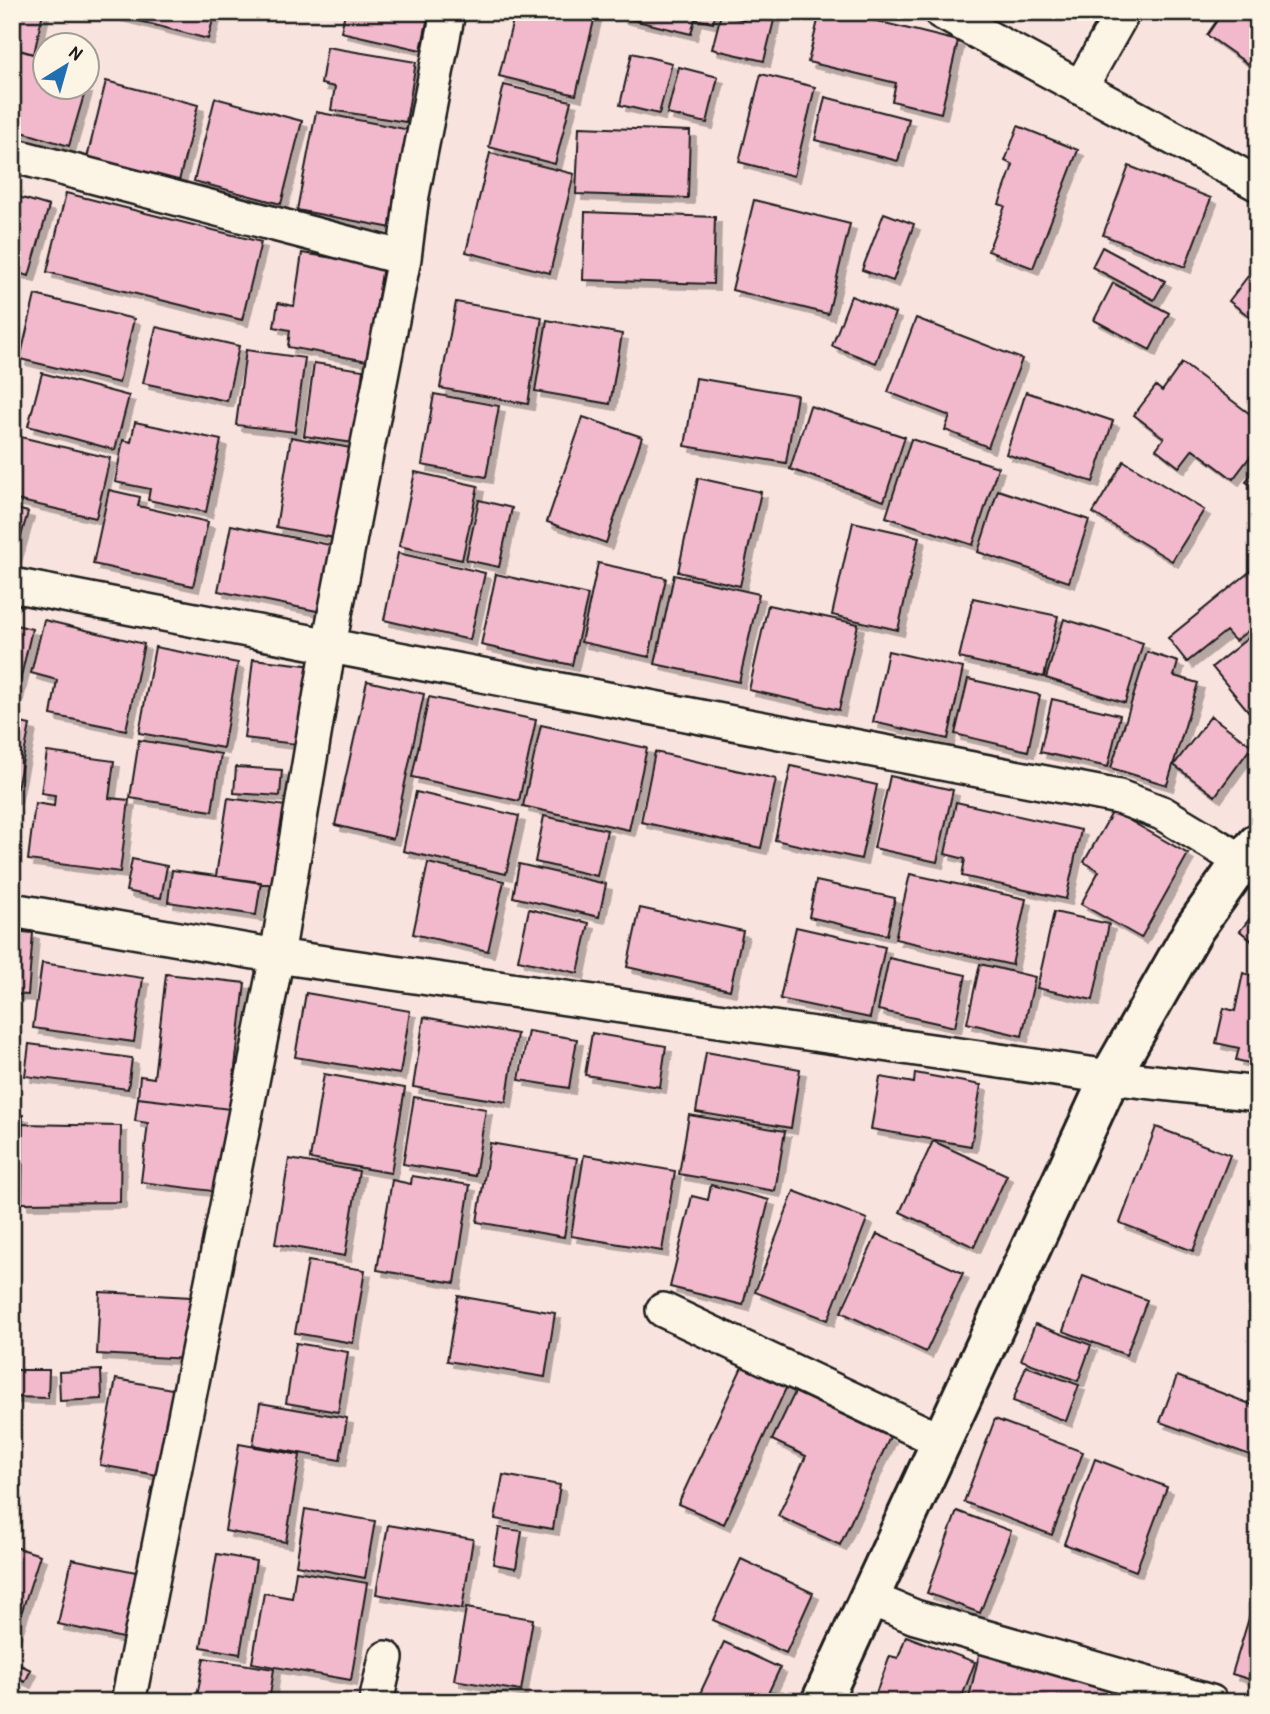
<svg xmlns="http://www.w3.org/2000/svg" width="1270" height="1714" viewBox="0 0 1270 1714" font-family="'Patrick Hand',sans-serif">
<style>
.building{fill:#f2b9cc;stroke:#1c1c1c;stroke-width:2;filter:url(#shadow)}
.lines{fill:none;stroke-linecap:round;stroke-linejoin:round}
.street-casing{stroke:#1c1c1c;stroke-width:38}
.secondary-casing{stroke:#1c1c1c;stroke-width:44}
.street{stroke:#fcf5e5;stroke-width:33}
.secondary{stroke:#fcf5e5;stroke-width:38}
</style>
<defs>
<filter id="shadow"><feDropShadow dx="6" dy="6" stdDeviation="0" flood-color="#0004"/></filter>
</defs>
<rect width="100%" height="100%" fill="#f9e3de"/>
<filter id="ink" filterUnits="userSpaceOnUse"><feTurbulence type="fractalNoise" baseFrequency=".0143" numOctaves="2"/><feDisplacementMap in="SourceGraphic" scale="14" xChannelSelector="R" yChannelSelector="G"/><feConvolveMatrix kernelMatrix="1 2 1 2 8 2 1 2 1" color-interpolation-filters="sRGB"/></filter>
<g filter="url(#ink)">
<path class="building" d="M 12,12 L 43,12 L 34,54 L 12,48 Z
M 116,12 L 215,12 L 208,39 L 116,15 Z
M 345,12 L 429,12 L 421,50 L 341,32 Z
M 515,12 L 596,12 L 576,95 L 499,76 Z
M 621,12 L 716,12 L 713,23 L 695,19 L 691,34 L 620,17 Z
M 746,12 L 776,12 L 764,61 L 712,49 L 721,14 L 744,20 Z
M 820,12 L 840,12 L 958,41 L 941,113 L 892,101 L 896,83 L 808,62 Z
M 1223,12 L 1258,12 L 1258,71 L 1207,35 Z
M 327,47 L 416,62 L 406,122 L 331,110 L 335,87 L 321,84 Z
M 12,48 L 46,58 L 46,88 L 86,88 L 69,146 L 12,129 Z
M 632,53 L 672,63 L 659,114 L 620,105 Z
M 679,67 L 718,77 L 707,123 L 667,114 Z
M 761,74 L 815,87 L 794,176 L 739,162 Z
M 106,81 L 198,105 L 179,181 L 87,158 Z
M 504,85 L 571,101 L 555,164 L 489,147 Z
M 825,97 L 909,119 L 898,161 L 815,140 Z
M 215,98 L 302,121 L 281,204 L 194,181 Z
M 316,112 L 410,130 L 392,228 L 297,210 Z
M 1018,126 L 1078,150 L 1033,268 L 988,251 L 1005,206 L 999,204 L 1013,165 L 1005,161 Z
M 579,127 L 690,131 L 688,198 L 576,194 Z
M 490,153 L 574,174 L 550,273 L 466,252 Z
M 1129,166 L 1211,198 L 1185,267 L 1103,235 Z
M 66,193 L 261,242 L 242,320 L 47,272 Z
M 12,195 L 49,206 L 29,276 L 12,271 Z
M 754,200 L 850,224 L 828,314 L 732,290 Z
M 585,212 L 715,217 L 713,284 L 583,280 Z
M 884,213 L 914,224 L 893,281 L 862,270 Z
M 1102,247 L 1165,281 L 1154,300 L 1092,267 Z
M 302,253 L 383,266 L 368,361 L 288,347 L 290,330 L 274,327 L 278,303 L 294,306 Z
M 1258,263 L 1258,323 L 1229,301 Z
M 1113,283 L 1169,313 L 1150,350 L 1094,320 Z
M 35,295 L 134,319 L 119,383 L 20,359 Z
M 851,296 L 895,313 L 876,363 L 832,346 Z
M 456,302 L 542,317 L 528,404 L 440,388 Z
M 916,318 L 1022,359 L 988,447 L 945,430 L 950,416 L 888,392 Z
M 547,320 L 622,334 L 610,404 L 535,391 Z
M 156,327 L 239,346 L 227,401 L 143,383 Z
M 246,350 L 305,358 L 295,432 L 236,425 Z
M 314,363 L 363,370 L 354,443 L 304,436 Z
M 1182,363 L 1258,420 L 1258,446 L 1233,479 L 1193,449 L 1179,467 L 1156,449 L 1164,438 L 1134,415 L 1156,386 L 1162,391 Z
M 42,373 L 129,396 L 115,450 L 28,426 Z
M 696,378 L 797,395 L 786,463 L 685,446 Z
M 1026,392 L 1113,421 L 1093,482 L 1006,454 Z
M 434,394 L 499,406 L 486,477 L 422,465 Z
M 810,406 L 905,437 L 884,501 L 790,469 Z
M 583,417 L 642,437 L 606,543 L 547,522 Z
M 135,422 L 221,440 L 206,512 L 148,500 L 150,489 L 115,482 L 123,440 L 131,442 Z
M 12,435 L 110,458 L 96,518 L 12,499 Z
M 291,437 L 356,449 L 340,539 L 276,527 Z
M 911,439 L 998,467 L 973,545 L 886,517 Z
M 1124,461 L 1204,510 L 1172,561 L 1093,513 Z
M 1258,463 L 1258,489 L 1246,482 Z
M 415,472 L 478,486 L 462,560 L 399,546 Z
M 698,478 L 761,492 L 740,586 L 678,572 Z
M 109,490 L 140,497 L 138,506 L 208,522 L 193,586 L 93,564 Z
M 998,490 L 1089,520 L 1069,582 L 978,552 Z
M 479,500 L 512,508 L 499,567 L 466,560 Z
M 12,508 L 28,512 L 15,557 L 12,556 Z
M 853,522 L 919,537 L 898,630 L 832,615 Z
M 231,525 L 335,546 L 322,612 L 218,591 Z
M 398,553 L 485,573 L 470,640 L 384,620 Z
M 598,563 L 666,578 L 649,657 L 581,642 Z
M 1258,565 L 1258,623 L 1235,641 L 1226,631 L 1187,662 L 1168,638 Z
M 496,574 L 588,595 L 572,665 L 481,645 Z
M 674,575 L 759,594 L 739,682 L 655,664 Z
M 973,598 L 1058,616 L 1044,677 L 959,658 Z
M 768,605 L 858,624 L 839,710 L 749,690 Z
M 1064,619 L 1143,643 L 1125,703 L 1046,678 Z
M 44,620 L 144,644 L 126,730 L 51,715 L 57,680 L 31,673 Z
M 12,624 L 32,629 L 17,694 L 12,692 Z
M 1258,630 L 1258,723 L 1212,667 Z
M 155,647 L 238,663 L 223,748 L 139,733 Z
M 888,651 L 963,668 L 948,739 L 873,722 Z
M 1147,652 L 1178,662 L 1174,676 L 1198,683 L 1167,785 L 1111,768 Z
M 253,659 L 314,666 L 305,745 L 244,738 Z
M 968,679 L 1040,695 L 1028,751 L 955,734 Z
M 367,681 L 424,694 L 393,839 L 335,825 Z
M 429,697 L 536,720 L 519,801 L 412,777 Z
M 1052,699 L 1120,715 L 1108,767 L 1040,752 Z
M 1211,716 L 1252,746 L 1215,796 L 1174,765 Z
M 12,721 L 30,725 L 15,798 L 12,798 Z
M 541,725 L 647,748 L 629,830 L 523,806 Z
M 139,740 L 221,754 L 212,811 L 130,798 Z
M 47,752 L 114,761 L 109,798 L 129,800 L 120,872 L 28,860 L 35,803 L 54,806 L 55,795 L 41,793 Z
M 655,752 L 776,779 L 761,848 L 641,822 Z
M 791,766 L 877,785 L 861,859 L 775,840 Z
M 236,767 L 282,770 L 280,796 L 234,793 Z
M 890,776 L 953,790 L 937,862 L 874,848 Z
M 416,792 L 519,816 L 506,874 L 403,851 Z
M 228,798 L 293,807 L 281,886 L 216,876 Z
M 956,802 L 1081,830 L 1066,899 L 962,876 L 965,859 L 945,854 Z
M 1113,811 L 1188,854 L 1141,938 L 1081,904 L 1099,871 L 1084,862 Z
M 544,816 L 607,830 L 597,876 L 535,862 Z
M 132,859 L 167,866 L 161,898 L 126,891 Z
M 428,863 L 504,881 L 488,951 L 413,934 Z
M 519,864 L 606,884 L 599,917 L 513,897 Z
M 172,870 L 261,882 L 256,915 L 168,902 Z
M 910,874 L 1026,899 L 1012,965 L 895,939 Z
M 816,881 L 895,898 L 887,935 L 809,917 Z
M 640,908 L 743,931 L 730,990 L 627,967 Z
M 1258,908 L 1258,946 L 1240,931 Z
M 529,909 L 589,923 L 578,973 L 518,960 Z
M 1054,912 L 1109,924 L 1093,1000 L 1037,988 Z
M 796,927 L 885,947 L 870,1018 L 780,999 Z
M 12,931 L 33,933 L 28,995 L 12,994 Z
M 889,958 L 966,975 L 955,1027 L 878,1010 Z
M 42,963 L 143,978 L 134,1042 L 33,1028 Z
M 980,964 L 1035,977 L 1022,1036 L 967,1023 Z
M 1243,973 L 1258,977 L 1258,1065 L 1236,1060 L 1239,1048 L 1216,1043 L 1224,1008 L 1235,1011 Z
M 166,974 L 245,983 L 230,1109 L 138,1098 L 140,1076 L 154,1078 Z
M 306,993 L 410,1011 L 400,1074 L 295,1057 Z
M 424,1017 L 517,1034 L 506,1102 L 413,1087 Z
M 528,1031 L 577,1039 L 569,1088 L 519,1080 Z
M 592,1033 L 666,1046 L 660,1087 L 585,1075 Z
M 29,1044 L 132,1058 L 128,1089 L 25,1076 Z
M 706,1052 L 800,1069 L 791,1128 L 696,1112 Z
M 915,1073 L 981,1085 L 971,1146 L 871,1129 L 880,1077 L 914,1083 Z
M 324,1074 L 405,1088 L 391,1173 L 310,1159 Z
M 414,1097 L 486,1109 L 475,1176 L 403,1164 Z
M 138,1098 L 230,1109 L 220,1192 L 141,1182 L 148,1123 L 135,1121 Z
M 12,1115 L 23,1115 L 22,1185 L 12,1184 Z
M 689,1115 L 785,1131 L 775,1191 L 679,1174 Z
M 23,1124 L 121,1126 L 120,1202 L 22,1203 Z
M 1156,1127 L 1230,1155 L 1193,1251 L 1120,1223 Z
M 933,1141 L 1007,1175 L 974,1247 L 900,1212 Z
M 490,1143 L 577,1158 L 564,1237 L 477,1222 Z
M 584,1155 L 675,1171 L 662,1251 L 571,1236 Z
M 289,1159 L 359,1171 L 345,1256 L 275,1244 Z
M 412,1176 L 470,1185 L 455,1283 L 377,1270 L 392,1180 L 411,1184 Z
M 711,1185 L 769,1200 L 743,1305 L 670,1287 L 692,1196 L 708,1200 Z
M 794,1191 L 867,1219 L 828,1320 L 755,1292 Z
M 877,1234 L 963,1273 L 926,1352 L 841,1312 Z
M 308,1261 L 365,1270 L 353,1343 L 295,1333 Z
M 1083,1276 L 1147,1300 L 1126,1355 L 1063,1331 Z
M 100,1292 L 191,1297 L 188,1359 L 97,1354 Z
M 458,1296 L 555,1313 L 545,1377 L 447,1361 Z
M 1035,1324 L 1091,1345 L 1078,1381 L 1021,1360 Z
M 296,1343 L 348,1352 L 338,1412 L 286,1403 Z
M 748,1354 L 792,1375 L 724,1524 L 678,1504 Z
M 1026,1366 L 1079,1385 L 1066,1421 L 1013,1401 Z
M 12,1370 L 49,1370 L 48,1398 L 12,1397 Z
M 101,1370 L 102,1399 L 60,1401 L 59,1372 Z
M 1177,1376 L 1258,1407 L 1258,1458 L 1160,1422 Z
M 116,1379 L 183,1391 L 168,1477 L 100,1465 Z
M 795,1392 L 890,1437 L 840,1545 L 778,1516 L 806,1456 L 772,1440 Z
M 260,1403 L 347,1418 L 340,1460 L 253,1445 Z
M 995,1419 L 1083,1452 L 1052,1535 L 964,1502 Z
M 239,1444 L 300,1455 L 286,1542 L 225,1531 Z
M 1095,1459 L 1167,1487 L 1136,1571 L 1064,1544 Z
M 503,1475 L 560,1485 L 553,1529 L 495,1519 Z
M 305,1509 L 375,1521 L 365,1578 L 296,1565 Z
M 957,1511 L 1011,1531 L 980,1613 L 927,1593 Z
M 388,1525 L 473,1539 L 462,1609 L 376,1594 Z
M 499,1528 L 522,1531 L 516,1568 L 493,1564 Z
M 12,1546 L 40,1555 L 13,1639 L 12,1638 Z
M 217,1554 L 256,1561 L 240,1654 L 201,1647 Z
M 72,1559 L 141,1573 L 127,1639 L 58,1624 Z
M 741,1559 L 813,1593 L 786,1653 L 713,1620 Z
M 296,1571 L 367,1583 L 351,1680 L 252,1663 L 264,1593 L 292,1598 Z
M 1253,1605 L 1258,1606 L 1258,1682 L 1232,1674 Z
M 466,1608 L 533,1619 L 521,1691 L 454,1680 Z
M 906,1636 L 975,1662 L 960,1702 L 873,1701 L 890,1656 L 898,1658 Z
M 724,1642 L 780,1668 L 764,1702 L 696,1702 Z
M 981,1646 L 1124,1682 L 1119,1702 L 968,1702 Z
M 204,1658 L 274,1669 L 269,1702 L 196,1702 Z
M 12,1661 L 31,1670 L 25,1682 L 12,1676 Z
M 447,1695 L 485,1702 L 446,1702 Z"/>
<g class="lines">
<defs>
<path id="street" d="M 941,12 L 1258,184
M 1080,88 L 1123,12
M 12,155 L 404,258
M 12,585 L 1119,797 L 1162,813 L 1242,861
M 12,910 L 277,956 L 1110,1077 L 1258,1094
M 663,1310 L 941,1441
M 869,1598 L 915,1617 L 1211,1702
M 128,1702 L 277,956 L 329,645 L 404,258 L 412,195 L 448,12
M 376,1702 L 386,1658"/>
<path id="secondary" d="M 821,1702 L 1110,1077 L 1194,929 L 1242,861 L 1258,843"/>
</defs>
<use href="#street" class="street-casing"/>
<use href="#secondary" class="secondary-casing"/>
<use href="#street" class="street"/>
<use href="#secondary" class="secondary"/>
</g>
</g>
<rect width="1270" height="1714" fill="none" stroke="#fcf5e5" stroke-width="42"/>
<rect x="21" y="21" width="1228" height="1672" fill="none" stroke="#1c1c1c" stroke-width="2.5" filter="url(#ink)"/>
<g transform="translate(66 66) rotate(37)"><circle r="33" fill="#fcf5e5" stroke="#a29e95" stroke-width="2"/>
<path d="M0-5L12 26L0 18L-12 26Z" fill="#1f6fb2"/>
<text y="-10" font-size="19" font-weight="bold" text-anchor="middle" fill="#1c1c1c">N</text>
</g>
</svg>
